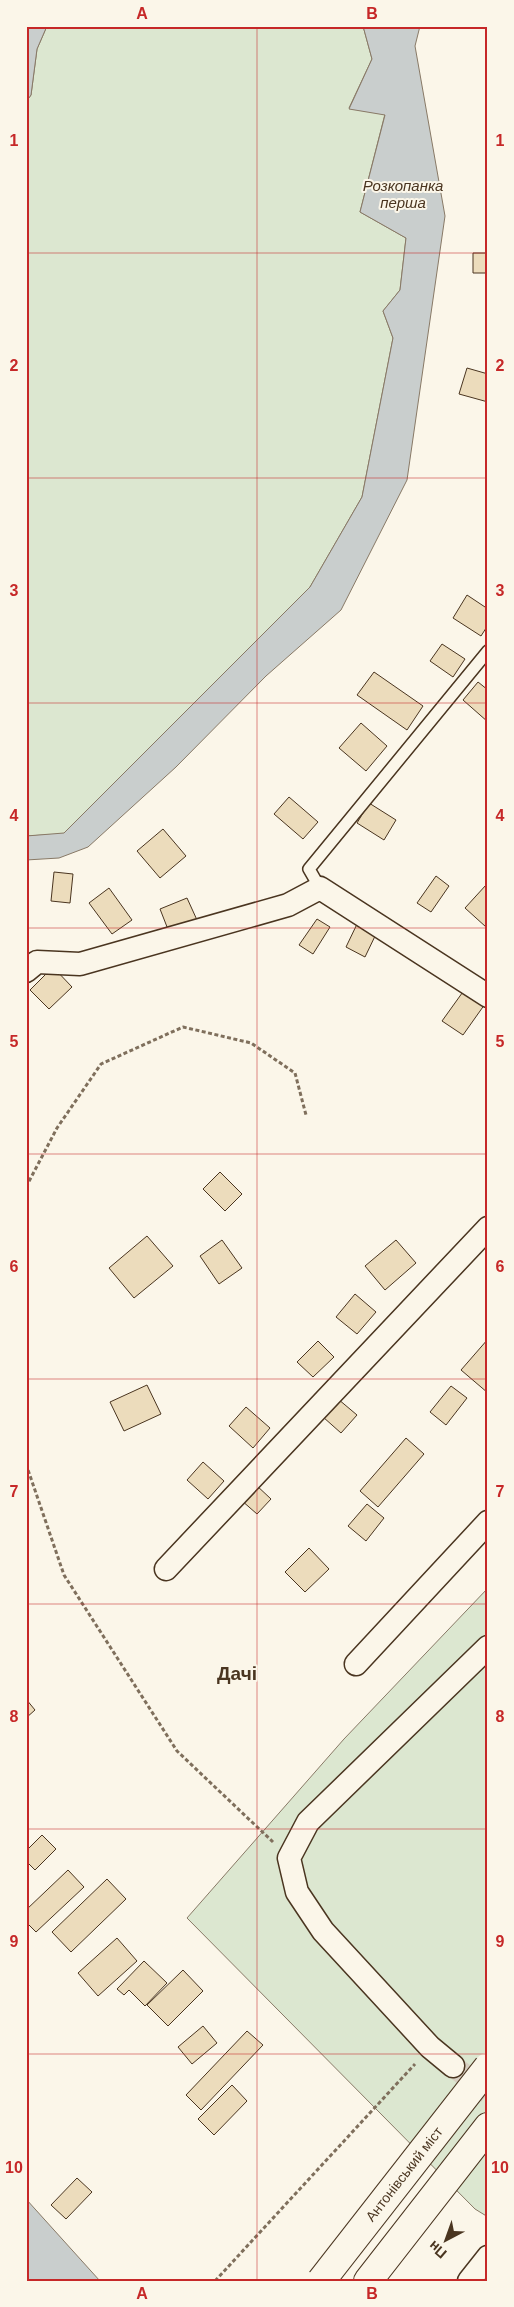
<svg xmlns="http://www.w3.org/2000/svg" width="514" height="2307" viewBox="0 0 514 2307" font-family="Arial,sans-serif">
<style>
.green{fill:#dce7d0;stroke:#887966}
.water{fill:#c9cecd;stroke:#887966}
.building{fill:#ecdcbc;stroke:#4a3520}
.lines{fill:none;stroke-linecap:round;stroke-linejoin:round}
.street-tunnel{stroke:#d8cfc1;stroke-width:22;stroke-dasharray:22 11;stroke-linecap:butt}
.lane-casing{stroke:#4a3520;stroke-width:14}
.street-casing{stroke:#4a3520;stroke-width:25}
.highway-casing{stroke:#4a3520;stroke-width:30}
.path{stroke:#7f6f5c;stroke-width:3;stroke-dasharray:4 2.5;stroke-linecap:butt}
.lane{stroke:#fbf6e9;stroke-width:11}
.street{stroke:#fbf6e9;stroke-width:22}
.highway{stroke:#fbf6e9;stroke-width:28}
.highway-bridge-casing{stroke:#4a3520;stroke-width:30;stroke-linecap:butt}
.highway-bridge{stroke:#fbf6e9;stroke-width:28}
.grid{fill:none;stroke:#c62828;stroke-width:1;stroke-opacity:0.55}
.labels{text-anchor:middle;dominant-baseline:central;stroke-width:4;stroke-linejoin:round;paint-order:stroke}
.street-label{font-size:14px;fill:#4a3520;stroke:#fbf6e9}
.water-label{font-size:15px;font-style:italic;fill:#4a3520;stroke:#fbf6e9}
.district-label{font-size:19px;font-weight:bold;fill:#4a3520;stroke:#fbf6e9}
.neatline{fill:none;stroke:#c62828;stroke-width:2}
.grid-label{font-size:16px;text-anchor:middle;font-weight:bold;fill:#c62828}
</style>
<rect width="100%" height="100%" fill="#fbf6e9"/>
<path class="green" d="M 47,26 L 363,26 L 372,59 L 349,108 L 385,114 L 360,212 L 406,238 L 400,290 L 383,311 L 393,338 L 362,497 L 310,587 L 64,834 L 26,836 L 26,102 L 31,95 L 37,49 Z
M 488,1588 L 488,2217 L 475,2209 L 187,1918 L 344,1739 Z"/>
<path class="water" d="M 26,26 L 47,26 L 37,49 L 31,95 L 26,102 Z
M 363,26 L 420,26 L 415,46 L 445,216 L 407,480 L 341,610 L 266,676 L 176,767 L 88,847 L 59,858 L 26,860 L 26,836 L 64,833 L 310,587 L 362,497 L 393,338 L 383,311 L 400,290 L 406,238 L 360,212 L 385,115 L 349,109 L 372,59 Z
M 26,2199 L 100,2281 L 26,2281 Z"/>
<path class="building" d="M 473,253 L 488,253 L 488,273 L 473,273 Z
M 467,368 L 488,374 L 488,402 L 459,394 Z
M 467,595 L 488,609 L 488,625 L 481,636 L 453,618 Z
M 442,644 L 465,659 L 453,677 L 430,661 Z
M 374,672 L 423,706 L 407,730 L 357,695 Z
M 478,682 L 488,690 L 488,722 L 463,700 Z
M 361,723 L 387,746 L 366,771 L 339,748 Z
M 289,797 L 318,822 L 303,839 L 274,814 Z
M 369,803 L 396,820 L 384,840 L 357,823 Z
M 163,829 L 186,856 L 160,878 L 137,851 Z
M 54,872 L 73,874 L 70,903 L 51,901 Z
M 436,876 L 449,886 L 431,912 L 417,903 Z
M 486,885 L 488,886 L 486,927 L 465,908 Z
M 109,888 L 132,920 L 112,934 L 89,903 Z
M 187,898 L 197,920 L 169,932 L 160,909 Z
M 317,919 L 330,927 L 313,954 L 299,945 Z
M 358,922 L 377,932 L 365,957 L 346,947 Z
M 53,967 L 72,987 L 49,1009 L 30,990 Z
M 465,989 L 485,1004 L 463,1035 L 442,1021 Z
M 220,1172 L 242,1194 L 225,1211 L 203,1189 Z
M 147,1236 L 173,1266 L 134,1298 L 109,1268 Z
M 222,1240 L 242,1268 L 219,1284 L 200,1256 Z
M 396,1240 L 416,1263 L 385,1290 L 365,1266 Z
M 355,1294 L 376,1312 L 357,1334 L 336,1317 Z
M 488,1339 L 488,1393 L 461,1370 Z
M 318,1341 L 334,1357 L 313,1377 L 297,1362 Z
M 147,1385 L 161,1414 L 124,1431 L 110,1402 Z
M 451,1386 L 467,1398 L 446,1425 L 430,1412 Z
M 338,1399 L 357,1415 L 341,1433 L 323,1417 Z
M 246,1407 L 270,1428 L 253,1448 L 229,1426 Z
M 406,1438 L 424,1454 L 378,1507 L 360,1491 Z
M 203,1462 L 224,1481 L 208,1499 L 187,1480 Z
M 255,1484 L 271,1499 L 257,1514 L 241,1500 Z
M 367,1504 L 384,1518 L 366,1541 L 348,1526 Z
M 309,1548 L 329,1569 L 305,1592 L 285,1572 Z
M 26,1699 L 35,1710 L 26,1718 Z
M 42,1835 L 56,1849 L 35,1870 L 26,1861 L 26,1851 Z
M 68,1870 L 84,1887 L 36,1932 L 26,1922 L 26,1910 Z
M 107,1879 L 126,1899 L 71,1952 L 52,1932 Z
M 117,1938 L 137,1961 L 98,1996 L 78,1973 Z
M 144,1961 L 167,1983 L 145,2006 L 129,1990 L 124,1995 L 117,1989 Z
M 183,1970 L 203,1991 L 168,2026 L 147,2005 Z
M 203,2026 L 217,2043 L 192,2064 L 178,2047 Z
M 247,2031 L 263,2045 L 201,2110 L 186,2095 Z
M 232,2085 L 247,2101 L 214,2135 L 198,2119 Z
M 77,2178 L 92,2192 L 66,2219 L 51,2205 Z"/>
<g class="lines">
<path class="street-tunnel" d="M 453,2066 L 488,2093"/>
<defs>
<path id="lane" d="M 320,888 L 309,869 L 488,651"/>
<path id="street" d="M 26,971 L 37,962 L 80,964 L 288,905 L 320,888 L 488,996
M 166,1569 L 488,1228
M 356,1664 L 488,1522
M 453,2066 L 430,2047 L 323,1931 L 297,1892 L 289,1858 L 308,1822 L 488,1647
M 469,2281 L 488,2257"/>
<path id="highway" d="M 368,2281 L 488,2127"/>
</defs>
<use href="#lane" class="lane-casing"/>
<use href="#street" class="street-casing"/>
<use href="#highway" class="highway-casing"/>
<path class="path" d="M 26,1187 L 57,1128 L 101,1064 L 183,1027 L 251,1043 L 295,1073 L 306,1115
M 26,1464 L 64,1575 L 177,1751 L 273,1842
M 215,2281 L 415,2064"/>
<use href="#lane" class="lane"/>
<use href="#street" class="street"/>
<use href="#highway" class="highway"/>
<defs>
<path id="highway-bridge" d="M 321,2281 L 488,2067"/>
</defs>
<use href="#highway-bridge" class="highway-bridge-casing"/>
<use href="#highway-bridge" class="highway-bridge"/>
</g>
<path class="grid" d="M 257,26 L 257,2281M 26,253 L 488,253M 26,478 L 488,478M 26,703 L 488,703M 26,928 L 488,928M 26,1154 L 488,1154M 26,1379 L 488,1379M 26,1604 L 488,1604M 26,1829 L 488,1829M 26,2054 L 488,2054"/>
<g class="labels">
<g class="street-label">
<text transform="translate(404 2174) rotate(-52)">Антонівський міст</text>
</g>
<g class="water-label">
<text x="403" y="185">Розкопанка<tspan x="403" dy="17">перша</tspan></text>
</g>
<g class="district-label">
<text x="237" y="1673">Дачі</text>
</g>
</g>
<rect width="514" height="2307" fill="none" stroke="#fbf6e9" stroke-width="55"/>
<g transform="translate(446 2240) rotate(221)" stroke="#fbf6e9" stroke-width="4" paint-order="stroke">
<path d="M0-4L9 19L0 12L-9 19Z" fill="#4a3520"/>
<text y="-8" font-size="14" font-weight="bold" text-anchor="middle" fill="#4a3520">Пн</text>
</g>
<rect x="28" y="28" width="458" height="2252" class="neatline"/>
<g class="grid-label">
<text x="142" y="19">A</text>
<text x="372" y="19">B</text>
<text x="14" y="146">1</text>
<text x="500" y="146">1</text>
<text x="14" y="371">2</text>
<text x="500" y="371">2</text>
<text x="14" y="596">3</text>
<text x="500" y="596">3</text>
<text x="14" y="821">4</text>
<text x="500" y="821">4</text>
<text x="14" y="1047">5</text>
<text x="500" y="1047">5</text>
<text x="14" y="1272">6</text>
<text x="500" y="1272">6</text>
<text x="14" y="1497">7</text>
<text x="500" y="1497">7</text>
<text x="14" y="1722">8</text>
<text x="500" y="1722">8</text>
<text x="14" y="1947">9</text>
<text x="500" y="1947">9</text>
<text x="14" y="2173">10</text>
<text x="500" y="2173">10</text>
<text x="142" y="2299">A</text>
<text x="372" y="2299">B</text>
</g>
</svg>
